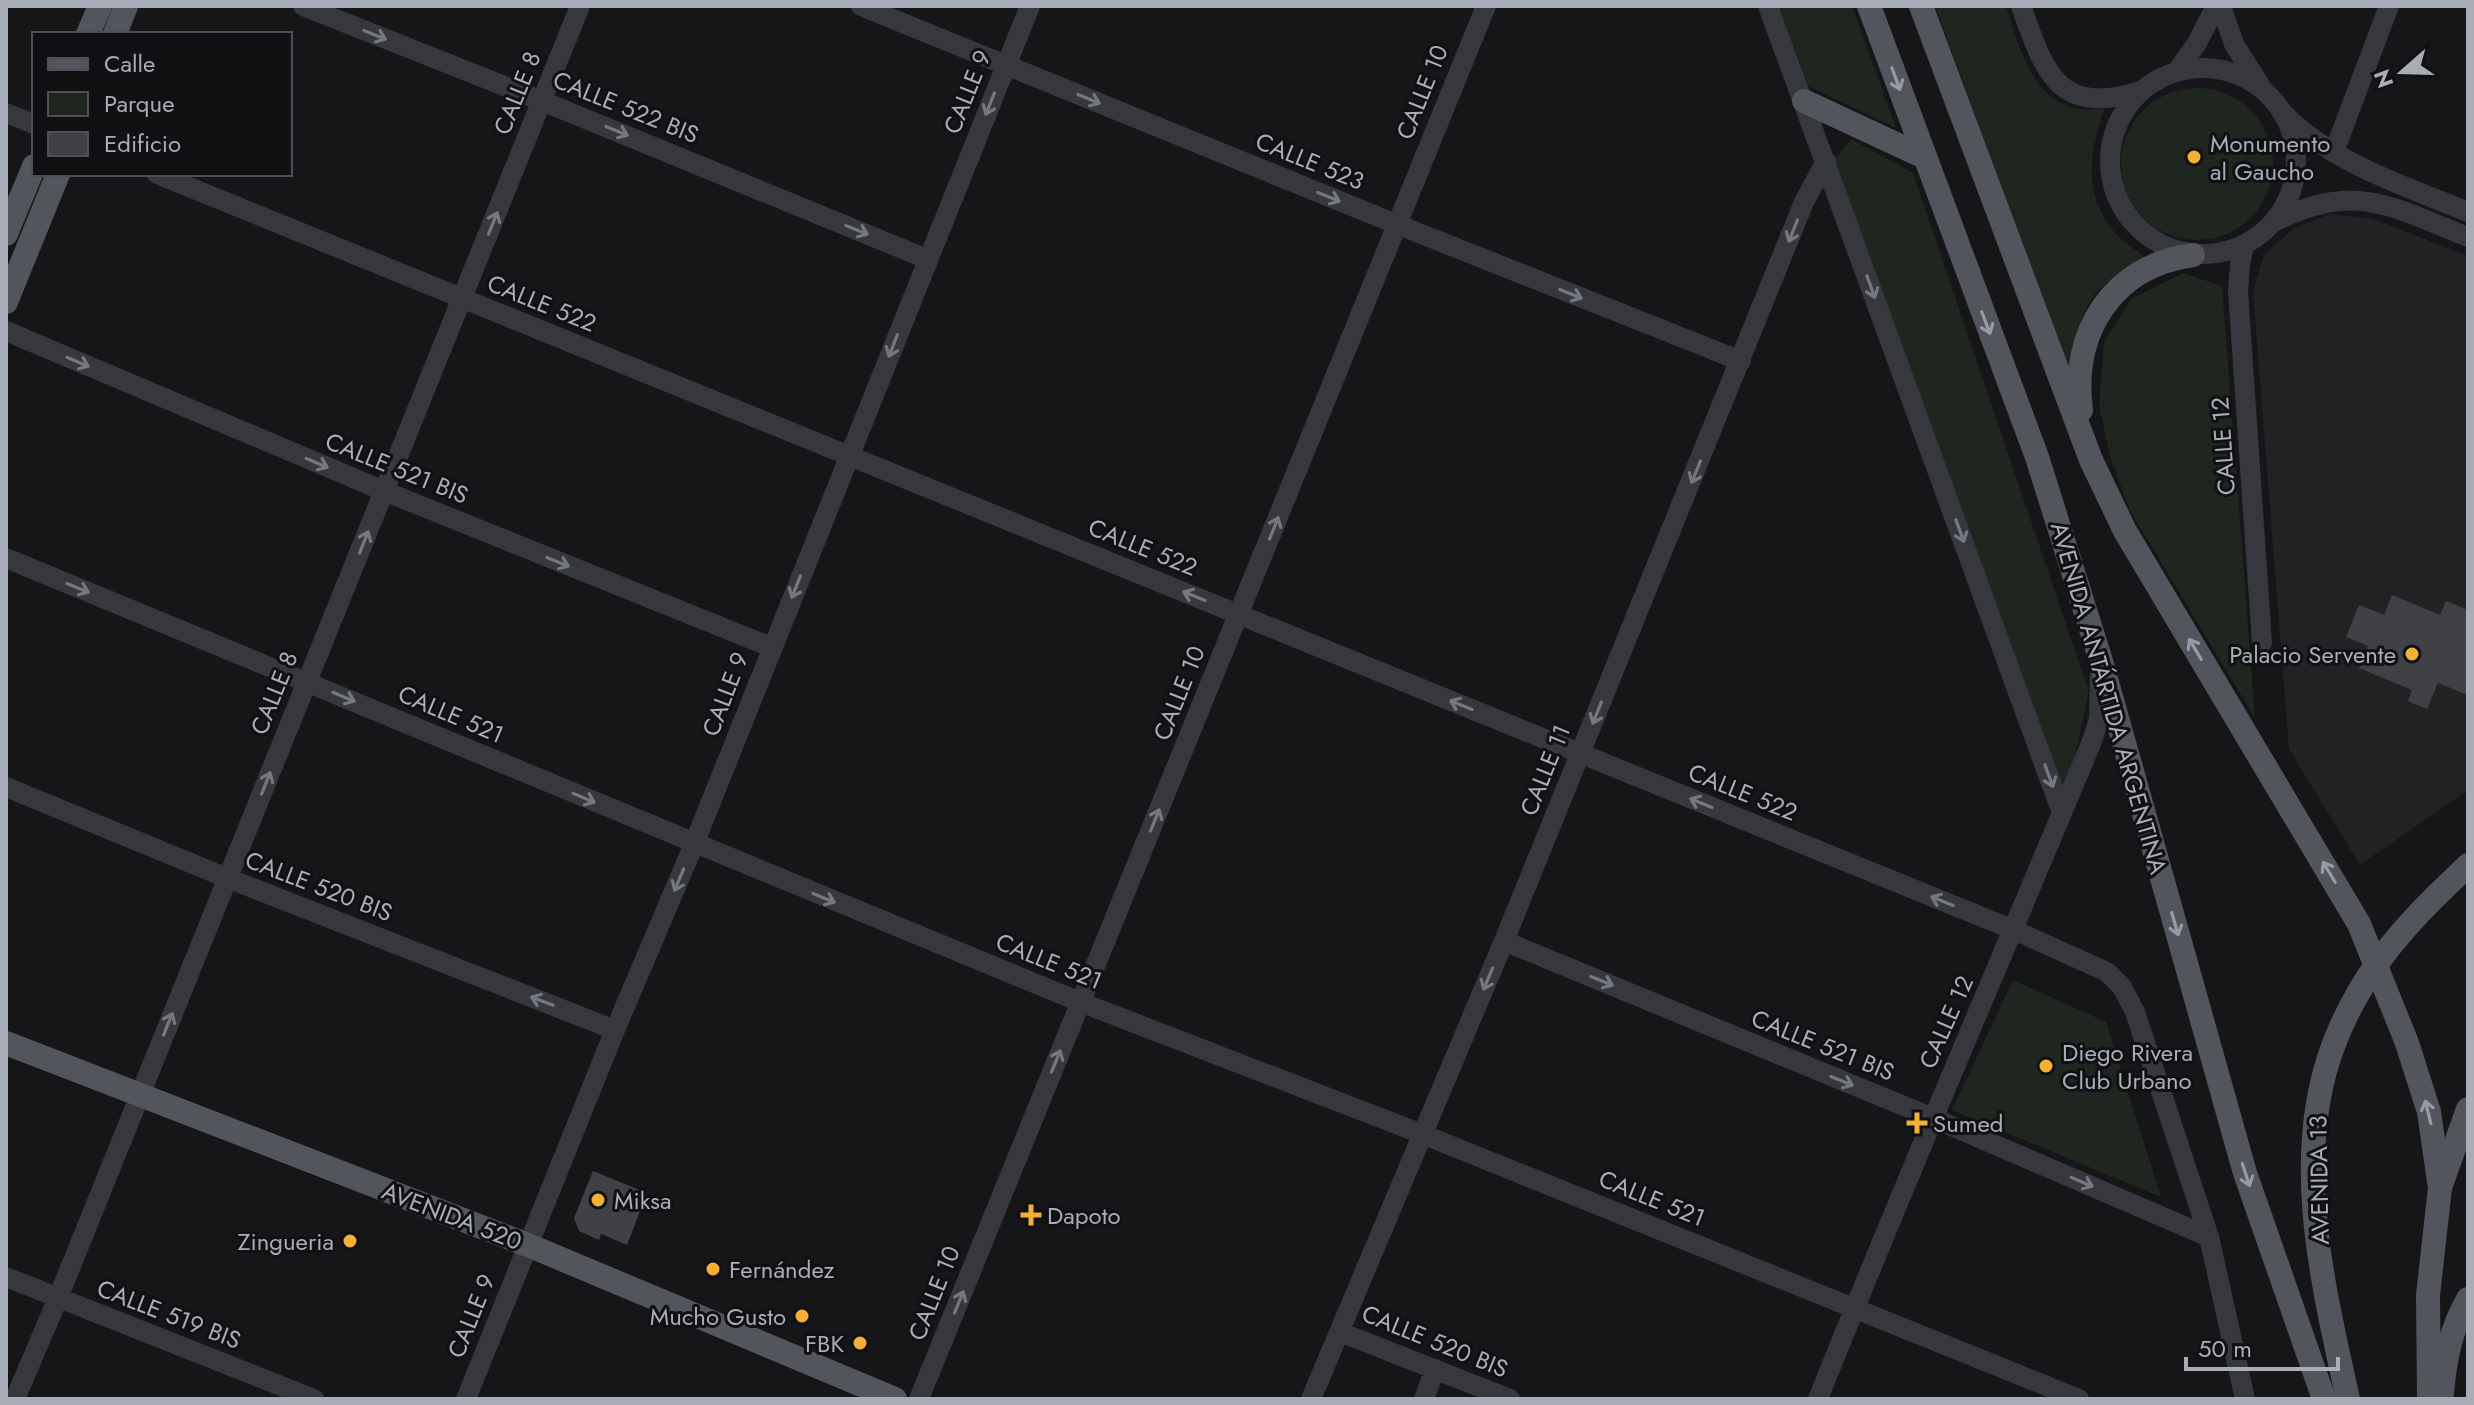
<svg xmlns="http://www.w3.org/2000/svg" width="2474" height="1405" viewBox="0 0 2474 1405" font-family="Jost,sans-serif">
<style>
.built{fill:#222225}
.green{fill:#1e261f}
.building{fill:#404145}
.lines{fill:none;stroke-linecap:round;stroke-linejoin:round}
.minor{stroke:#37383d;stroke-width:20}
.major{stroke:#53555c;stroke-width:24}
.major-bridge{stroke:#53555c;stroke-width:24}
.oneway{stroke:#757881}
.oneway2{stroke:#979ba6}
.poi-dot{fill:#f2b134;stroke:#111113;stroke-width:3}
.labels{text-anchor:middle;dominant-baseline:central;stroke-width:6;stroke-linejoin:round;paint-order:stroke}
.street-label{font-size:24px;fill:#a8adb8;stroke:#111113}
.poi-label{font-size:24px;fill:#a8adb8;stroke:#111113;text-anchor:start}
</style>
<rect width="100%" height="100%" fill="#161618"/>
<path class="built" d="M 2330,214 L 2371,218 L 2468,256 L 2468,790 L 2360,865 L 2289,749 L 2253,292 L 2264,255 L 2294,228 Z"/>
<path class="green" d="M 1779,6 L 1852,6 L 1896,128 L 1808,86 Z
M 1935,6 L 2006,6 C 2019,44 2031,102 2079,109 C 2087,110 2096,109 2104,109 C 2090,154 2082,189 2112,229 C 2120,240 2135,249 2146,258 C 2084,290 2083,307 2069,372 Z
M2121 164a76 76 0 1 1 152 0a76 76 0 1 1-152 0Z
M 1851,139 L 1913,173 L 2089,692 L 2062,813 L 1834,161 Z
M 2183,273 L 2222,286 L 2255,718 L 2129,509 L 2110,456 L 2099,405 L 2104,342 L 2131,299 Z
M 2013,980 L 2106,1022 L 2161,1197 L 1952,1110 Z"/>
<path class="building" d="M 2392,595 L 2440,615 L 2446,601 L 2468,610 L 2468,695 L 2438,683 L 2427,709 L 2408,701 L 2412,690 L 2359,668 L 2368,646 L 2346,637 L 2359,605 L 2384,615 Z
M 593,1171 L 647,1193 L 627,1245 L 601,1234 L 599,1240 L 579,1231 L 574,1218 Z"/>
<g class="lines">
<path class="minor" d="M 303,6 L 542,101 L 927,259
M 861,6 L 1396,224 L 1741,361
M 1768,6 L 2062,813
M 2021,6 C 2045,74 2058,116 2141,91
M 2221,6 L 2234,44 L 2260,85
M2110 161a93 93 0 1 1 186 0a93 93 0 1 1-186 0Z
M 2177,71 L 2197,43 L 2216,6
M 6,113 L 34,124
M 2285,115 C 2334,164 2405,186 2468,212
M 2334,152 L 2389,6
M 157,174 L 2014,930 L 2107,972 L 2122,987 L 2135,1012 L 2209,1237 L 2245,1399
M 2276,221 C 2357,181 2391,207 2468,237
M 2244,246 L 2240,264 L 2238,291 L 2262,643
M 6,331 L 384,491 L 771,647
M 6,558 L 1080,1002 L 1422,1134 L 2079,1399
M 6,787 L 227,878 L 615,1030
M 1504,941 L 1933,1118 L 2209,1237
M 6,1277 L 314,1399
M 1340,1332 L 1510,1399
M 15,1399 L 58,1298 L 580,6
M 466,1399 L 615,1030 L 694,844 L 1030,6
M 919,1399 L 1486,6
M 1311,1399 L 1504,941 L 1804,202 L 1826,161
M 1424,1399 L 1435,1369
M 1818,1399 C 1906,1178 2001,960 2092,741 L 2099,719 L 2100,673"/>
<path class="major" d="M 1869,6 L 2037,457 L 2101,661 L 2245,1173 L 2324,1399
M 1921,6 L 2091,460 L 2125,531 L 2359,924 L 2407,1043 L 2429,1112 L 2440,1188
M 88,34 L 100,6
M 115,34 L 126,6
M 1804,101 L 1924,157
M 6,234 L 34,166
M 6,302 L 58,174
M 2081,410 C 2071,332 2112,266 2193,255
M 2437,895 L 2468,865
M 2335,1041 C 2290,1155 2323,1285 2348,1399
M 6,1043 L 528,1245 L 895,1399
M 2442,1393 C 2445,1359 2451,1328 2468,1299
M 2429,1399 L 2428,1295 L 2440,1188 L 2468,1109"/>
<path class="major-bridge" d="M 2335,1041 C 2358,983 2392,939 2437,895"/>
</g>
<defs><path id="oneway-shaft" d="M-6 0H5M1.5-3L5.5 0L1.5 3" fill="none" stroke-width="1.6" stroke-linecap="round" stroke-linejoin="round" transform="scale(2)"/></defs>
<g class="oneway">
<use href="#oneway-shaft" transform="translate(375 35) rotate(22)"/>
<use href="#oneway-shaft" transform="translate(1089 99) rotate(22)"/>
<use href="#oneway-shaft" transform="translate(990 104) rotate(112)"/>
<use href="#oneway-shaft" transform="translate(617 131) rotate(22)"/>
<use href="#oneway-shaft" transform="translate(1329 197) rotate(22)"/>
<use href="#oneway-shaft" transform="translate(493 223) rotate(-68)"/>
<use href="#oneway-shaft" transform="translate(857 230) rotate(22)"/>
<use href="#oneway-shaft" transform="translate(1793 231) rotate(112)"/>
<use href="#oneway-shaft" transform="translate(1871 287) rotate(70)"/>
<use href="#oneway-shaft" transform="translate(1571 294) rotate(22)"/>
<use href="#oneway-shaft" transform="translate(893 346) rotate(111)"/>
<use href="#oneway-shaft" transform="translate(78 362) rotate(23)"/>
<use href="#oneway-shaft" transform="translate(317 463) rotate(23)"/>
<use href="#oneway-shaft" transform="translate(1696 472) rotate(112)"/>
<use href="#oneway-shaft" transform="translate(1274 528) rotate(-68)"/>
<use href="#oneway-shaft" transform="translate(1960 531) rotate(70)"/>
<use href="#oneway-shaft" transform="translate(364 542) rotate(-68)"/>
<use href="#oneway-shaft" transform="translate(558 562) rotate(22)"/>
<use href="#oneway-shaft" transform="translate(796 587) rotate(112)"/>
<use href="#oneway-shaft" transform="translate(78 588) rotate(22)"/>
<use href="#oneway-shaft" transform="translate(1194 596) rotate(-158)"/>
<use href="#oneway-shaft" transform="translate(344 697) rotate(23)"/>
<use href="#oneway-shaft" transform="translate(1461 705) rotate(-158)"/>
<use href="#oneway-shaft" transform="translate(1597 713) rotate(112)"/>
<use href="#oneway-shaft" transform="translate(2049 776) rotate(70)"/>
<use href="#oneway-shaft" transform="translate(266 783) rotate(-68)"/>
<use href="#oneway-shaft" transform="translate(584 798) rotate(23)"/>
<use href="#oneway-shaft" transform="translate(1701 803) rotate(-158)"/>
<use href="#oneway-shaft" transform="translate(1155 820) rotate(-68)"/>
<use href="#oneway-shaft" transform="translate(679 880) rotate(113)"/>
<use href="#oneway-shaft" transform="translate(824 898) rotate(22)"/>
<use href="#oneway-shaft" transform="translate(1942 901) rotate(-158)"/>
<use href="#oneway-shaft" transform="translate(1488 979) rotate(113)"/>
<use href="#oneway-shaft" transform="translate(1602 981) rotate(22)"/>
<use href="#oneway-shaft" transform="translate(542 1001) rotate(-159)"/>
<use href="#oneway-shaft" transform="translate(168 1024) rotate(-68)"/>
<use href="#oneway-shaft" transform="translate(1056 1061) rotate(-68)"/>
<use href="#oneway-shaft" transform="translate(1842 1081) rotate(22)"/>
<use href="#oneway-shaft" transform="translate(2082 1182) rotate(23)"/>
<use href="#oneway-shaft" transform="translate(959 1302) rotate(-68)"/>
</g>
<g class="oneway2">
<use href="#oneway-shaft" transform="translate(1896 79) rotate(70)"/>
<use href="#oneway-shaft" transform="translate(1986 323) rotate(69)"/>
<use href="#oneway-shaft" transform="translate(2195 649) rotate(-121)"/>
<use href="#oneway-shaft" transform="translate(2329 872) rotate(-121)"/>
<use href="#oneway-shaft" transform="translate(2175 924) rotate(74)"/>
<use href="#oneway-shaft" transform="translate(2428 1112) rotate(-104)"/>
<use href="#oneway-shaft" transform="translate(2246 1175) rotate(72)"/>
</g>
<g class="poi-dot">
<circle cx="2194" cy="157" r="8"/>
<circle cx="2412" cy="654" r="8"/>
<circle cx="2046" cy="1066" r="8"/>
<path d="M1913 1111h8v8h8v8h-8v8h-8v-8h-8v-8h8z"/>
<circle cx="598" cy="1200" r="8"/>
<path d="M1027 1203h8v8h8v8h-8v8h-8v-8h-8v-8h8z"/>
<circle cx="350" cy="1241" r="8"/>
<circle cx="713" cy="1269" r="8"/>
<circle cx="802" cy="1316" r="8"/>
<circle cx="860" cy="1343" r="8"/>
</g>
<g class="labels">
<g class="street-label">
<text transform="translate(967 92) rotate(-68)">CALLE 9</text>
<text transform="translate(1422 92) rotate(-68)">CALLE 10</text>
<text transform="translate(517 93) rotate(-68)">CALLE 8</text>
<text transform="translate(626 107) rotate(22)">CALLE 522 BIS</text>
<text transform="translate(1310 161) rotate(22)">CALLE 523</text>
<text transform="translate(542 303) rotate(22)">CALLE 522</text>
<text transform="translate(2223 446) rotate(-94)">CALLE 12</text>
<text transform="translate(397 468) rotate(22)">CALLE 521 BIS</text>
<text transform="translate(1143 547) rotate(22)">CALLE 522</text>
<text transform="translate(274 693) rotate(-68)">CALLE 8</text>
<text transform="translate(1179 693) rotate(-68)">CALLE 10</text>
<text transform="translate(725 694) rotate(-69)">CALLE 9</text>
<text transform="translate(2109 698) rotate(74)">AVENIDA ANTÁRTIDA ARGENTINA</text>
<text transform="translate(451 714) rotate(23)">CALLE 521</text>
<text transform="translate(1545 770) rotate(-68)">CALLE 11</text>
<text transform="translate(1743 792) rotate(22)">CALLE 522</text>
<text transform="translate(319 886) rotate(21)">CALLE 520 BIS</text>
<text transform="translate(1049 961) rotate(22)">CALLE 521</text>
<text transform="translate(1946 1022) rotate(-66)">CALLE 12</text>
<text transform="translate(1823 1045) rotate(22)">CALLE 521 BIS</text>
<text transform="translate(2319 1180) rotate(-91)">AVENIDA 13</text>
<text transform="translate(1652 1198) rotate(22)">CALLE 521</text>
<text transform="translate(452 1216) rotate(21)">AVENIDA 520</text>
<text transform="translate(934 1293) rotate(-68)">CALLE 10</text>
<text transform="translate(169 1314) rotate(21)">CALLE 519 BIS</text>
<text transform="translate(471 1316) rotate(-68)">CALLE 9</text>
<text transform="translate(1435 1341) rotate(22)">CALLE 520 BIS</text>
</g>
<g class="poi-label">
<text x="2210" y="143">Monumento<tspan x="2210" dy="28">al Gaucho</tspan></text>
<text x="2396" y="654" text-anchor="end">Palacio Servente</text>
<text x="2062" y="1052">Diego Rivera<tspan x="2062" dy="28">Club Urbano</tspan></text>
<text x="1933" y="1123">Sumed</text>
<text x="614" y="1200">Miksa</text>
<text x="1047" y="1215">Dapoto</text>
<text x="334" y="1241" text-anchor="end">Zingueria</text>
<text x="729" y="1269">Fernández</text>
<text x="786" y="1316" text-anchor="end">Mucho Gusto</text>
<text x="844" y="1343" text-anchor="end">FBK</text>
</g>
</g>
<rect width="2474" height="1405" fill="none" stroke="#a8adb8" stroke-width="16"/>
<rect x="32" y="32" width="260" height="144" fill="#111113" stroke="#4d4f55" stroke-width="2"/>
<rect x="48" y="58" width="40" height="12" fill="#53555c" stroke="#4d4f55" stroke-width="2"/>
<text x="104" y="72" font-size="24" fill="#a8adb8">Calle</text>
<rect x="48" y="92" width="40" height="24" fill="#1e261f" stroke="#4d4f55" stroke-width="2"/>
<text x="104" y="112" font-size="24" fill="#a8adb8">Parque</text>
<rect x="48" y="132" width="40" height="24" fill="#404145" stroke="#4d4f55" stroke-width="2"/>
<text x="104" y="152" font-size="24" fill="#a8adb8">Edificio</text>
<g transform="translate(2402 72) rotate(250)" stroke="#111113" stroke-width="6" paint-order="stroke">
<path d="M0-6L14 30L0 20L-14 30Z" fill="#a8adb8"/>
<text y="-12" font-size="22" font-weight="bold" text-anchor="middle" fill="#a8adb8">N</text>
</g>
<path d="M2186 1357v12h152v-12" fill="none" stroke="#a8adb8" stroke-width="4"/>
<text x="2198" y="1357" font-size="24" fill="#a8adb8" stroke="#111113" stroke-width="6" paint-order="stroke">50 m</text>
</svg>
